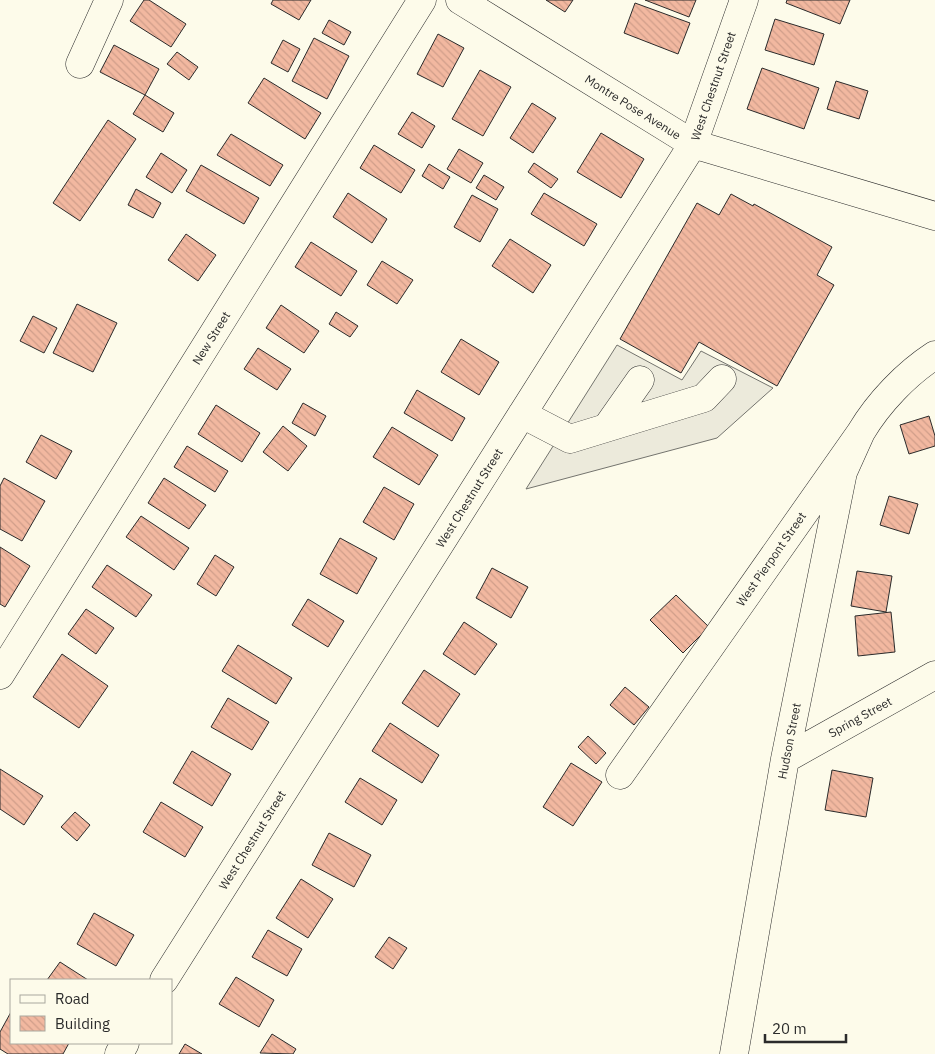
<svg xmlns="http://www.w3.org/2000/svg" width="935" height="1054" viewBox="0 0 935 1054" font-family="'IBM Plex Sans',sans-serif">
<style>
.parking{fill:#eceadb;stroke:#74746e}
.building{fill:url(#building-back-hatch);stroke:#2b2b2b}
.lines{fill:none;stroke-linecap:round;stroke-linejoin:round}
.minor-casing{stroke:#2b2b2b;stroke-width:29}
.minor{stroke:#fdfbea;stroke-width:28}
.labels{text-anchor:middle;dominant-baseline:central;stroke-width:4;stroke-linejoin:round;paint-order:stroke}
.street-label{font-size:12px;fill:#2b2b2b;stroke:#fdfbea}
</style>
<defs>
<pattern id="building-back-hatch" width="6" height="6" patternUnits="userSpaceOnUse" patternTransform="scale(1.25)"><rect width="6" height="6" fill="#f2b8a0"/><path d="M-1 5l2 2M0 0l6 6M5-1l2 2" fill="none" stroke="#d09e8a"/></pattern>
</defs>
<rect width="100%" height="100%" fill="#fdfbea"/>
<path class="parking" d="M 617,345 L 682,380 L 701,351 L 773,388 L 717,438 L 526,489 Z"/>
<path class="building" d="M 144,0 L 149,0 L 186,24 L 171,47 L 130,21 Z
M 273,0 L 311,0 L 299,20 L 271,4 Z
M 546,0 L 573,0 L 565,12 Z
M 645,0 L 696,0 L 689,17 Z
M 787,0 L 850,0 L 840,24 L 786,3 Z
M 635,3 L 690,23 L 678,54 L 624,33 Z
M 775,19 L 824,34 L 814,65 L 765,50 Z
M 329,20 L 351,32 L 344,45 L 322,33 Z
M 438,34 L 464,48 L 443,87 L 417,74 Z
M 314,38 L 349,56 L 327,99 L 292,81 Z
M 283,40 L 300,49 L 288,72 L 271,63 Z
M 114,45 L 159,69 L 145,95 L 100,72 Z
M 177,52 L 198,67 L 189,80 L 167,64 Z
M 762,68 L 819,88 L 804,129 L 747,109 Z
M 480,70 L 511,87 L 483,136 L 452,119 Z
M 264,78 L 321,113 L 305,139 L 248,103 Z
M 836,81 L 868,91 L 859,119 L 827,109 Z
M 145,95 L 174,113 L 163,132 L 133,114 Z
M 532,103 L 556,118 L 533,153 L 510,138 Z
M 412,112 L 435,126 L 422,148 L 398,134 Z
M 108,120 L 136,139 L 80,221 L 53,203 Z
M 601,133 L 644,159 L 621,198 L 577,172 Z
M 231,134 L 283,165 L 270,186 L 217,155 Z
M 374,145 L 415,170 L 401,193 L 360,168 Z
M 459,149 L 483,163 L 471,183 L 447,169 Z
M 161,153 L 187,170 L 172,193 L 146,177 Z
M 534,163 L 558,179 L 551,188 L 528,172 Z
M 429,164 L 450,177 L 443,189 L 422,176 Z
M 201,165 L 259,198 L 244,224 L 186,191 Z
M 484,175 L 504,187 L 496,200 L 476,188 Z
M 136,189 L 161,203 L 153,218 L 128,205 Z
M 348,193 L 387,219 L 372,243 L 333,217 Z
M 544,193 L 597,224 L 584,246 L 531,214 Z
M 731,194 L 753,206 L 754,204 L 832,247 L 817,275 L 834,285 L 777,386 L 699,342 L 681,373 L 620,339 L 697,203 L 719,215 Z
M 472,195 L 498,209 L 480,242 L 454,227 Z
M 186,234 L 216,255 L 198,281 L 168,260 Z
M 510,239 L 551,265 L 533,293 L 492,266 Z
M 311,242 L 357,271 L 341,296 L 295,267 Z
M 382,261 L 413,280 L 397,304 L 367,285 Z
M 77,304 L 117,323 L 93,372 L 53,353 Z
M 281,305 L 319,331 L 304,353 L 266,328 Z
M 336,312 L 358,326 L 350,337 L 329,324 Z
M 33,316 L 57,328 L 44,353 L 20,341 Z
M 461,339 L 499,362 L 479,395 L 441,372 Z
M 258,348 L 291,369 L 277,390 L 244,369 Z
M 417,390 L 465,418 L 452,441 L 404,413 Z
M 303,403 L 326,416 L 315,436 L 292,423 Z
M 216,405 L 260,433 L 242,462 L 198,434 Z
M 929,416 L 935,436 L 935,446 L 909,454 L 900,425 Z
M 283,426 L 307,446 L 288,471 L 263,452 Z
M 392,427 L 438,455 L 419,485 L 373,457 Z
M 41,435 L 72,451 L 56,479 L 26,462 Z
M 187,446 L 228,471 L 215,492 L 174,467 Z
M 4,478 L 45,501 L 22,541 L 0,529 L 0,486 Z
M 164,478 L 206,505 L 189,529 L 148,503 Z
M 384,487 L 414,504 L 394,540 L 363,522 Z
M 889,496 L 918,504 L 909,534 L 880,525 Z
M 141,516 L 189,548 L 174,570 L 126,537 Z
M 340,538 L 377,558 L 357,594 L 320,574 Z
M 0,547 L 30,566 L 5,607 L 0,604 Z
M 215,555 L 234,567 L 216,596 L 197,584 Z
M 107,565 L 152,595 L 136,617 L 92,587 Z
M 492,568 L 528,587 L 511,618 L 476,598 Z
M 857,571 L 892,576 L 886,612 L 851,606 Z
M 676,595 L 709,627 L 683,653 L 650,620 Z
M 308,599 L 344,621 L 328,647 L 292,625 Z
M 86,609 L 114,628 L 96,654 L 68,634 Z
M 891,612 L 895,652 L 858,656 L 855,616 Z
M 464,622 L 497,644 L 475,675 L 443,654 Z
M 238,645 L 292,678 L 276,704 L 222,671 Z
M 62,654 L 108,686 L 79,728 L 33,697 Z
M 424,670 L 460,694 L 438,727 L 402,703 Z
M 625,687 L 649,707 L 634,725 L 610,705 Z
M 228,698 L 269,722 L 252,750 L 211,727 Z
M 390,723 L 439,755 L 422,783 L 372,751 Z
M 588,736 L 606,753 L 596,764 L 578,747 Z
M 192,751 L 231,774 L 212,806 L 173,783 Z
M 571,763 L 602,782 L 573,826 L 543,807 Z
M 0,769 L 43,796 L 24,825 L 0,809 Z
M 832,770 L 873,778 L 866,817 L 825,810 Z
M 360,778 L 397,800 L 382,825 L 345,802 Z
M 161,802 L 203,827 L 185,857 L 143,832 Z
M 75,812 L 90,825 L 77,841 L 61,827 Z
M 329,833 L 371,855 L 354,887 L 312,865 Z
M 301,879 L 333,899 L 308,938 L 276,918 Z
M 94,913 L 134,935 L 116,966 L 77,944 Z
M 268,930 L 302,949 L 287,976 L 252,957 Z
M 389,937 L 407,948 L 393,969 L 375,957 Z
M 60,962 L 88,980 L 47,980 Z
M 236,977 L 274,1000 L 259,1027 L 219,1004 Z
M 11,1012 L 11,1043 L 69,1043 L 63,1054 L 8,1054 L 0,1049 L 0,1032 Z
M 272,1034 L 296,1049 L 293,1054 L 260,1053 Z
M 185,1044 L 202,1054 L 179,1054 Z"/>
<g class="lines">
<defs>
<path id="minor" d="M 460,0 L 693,144 L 935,216
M 80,64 L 109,0
M 522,414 L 570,439 L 704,398 L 722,379
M 607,427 L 640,380
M 0,675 L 422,0
M 785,759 L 935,675
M 620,775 L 861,432 C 879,402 906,374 935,355
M 164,980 L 693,144 L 744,0
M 119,1054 L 125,1043
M 734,1054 L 785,759 L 843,472 L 861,432"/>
</defs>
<use href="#minor" class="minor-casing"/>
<use href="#minor" class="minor"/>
</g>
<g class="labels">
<g class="street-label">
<text transform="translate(713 86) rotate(-71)">West Chestnut Street</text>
<text transform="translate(633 107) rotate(32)">Montre Pose Avenue</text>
<text transform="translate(211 338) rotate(-58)">New Street</text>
<text transform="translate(469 498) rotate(-58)">West Chestnut Street</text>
<text transform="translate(771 559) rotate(-55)">West Pierpont Street</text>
<text transform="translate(860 717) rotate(-29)">Spring Street</text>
<text transform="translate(789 741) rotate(-79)">Hudson Street</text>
<text transform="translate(252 840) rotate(-58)">West Chestnut Street</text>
</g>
</g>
<rect x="10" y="979" width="162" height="65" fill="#fdfbea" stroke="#a9a89e"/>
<rect x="20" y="995" width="25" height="8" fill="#fdfbea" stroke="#a9a89e"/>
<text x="55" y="1004" font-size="15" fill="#2b2b2b">Road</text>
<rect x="20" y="1016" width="25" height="15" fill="url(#building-back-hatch)" stroke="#a9a89e"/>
<text x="55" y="1029" font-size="15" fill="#2b2b2b">Building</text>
<path d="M765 1034v8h81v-8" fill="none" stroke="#2b2b2b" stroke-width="2.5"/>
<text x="772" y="1034" font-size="15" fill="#2b2b2b" stroke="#fdfbea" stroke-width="4" paint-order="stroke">20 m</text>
</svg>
